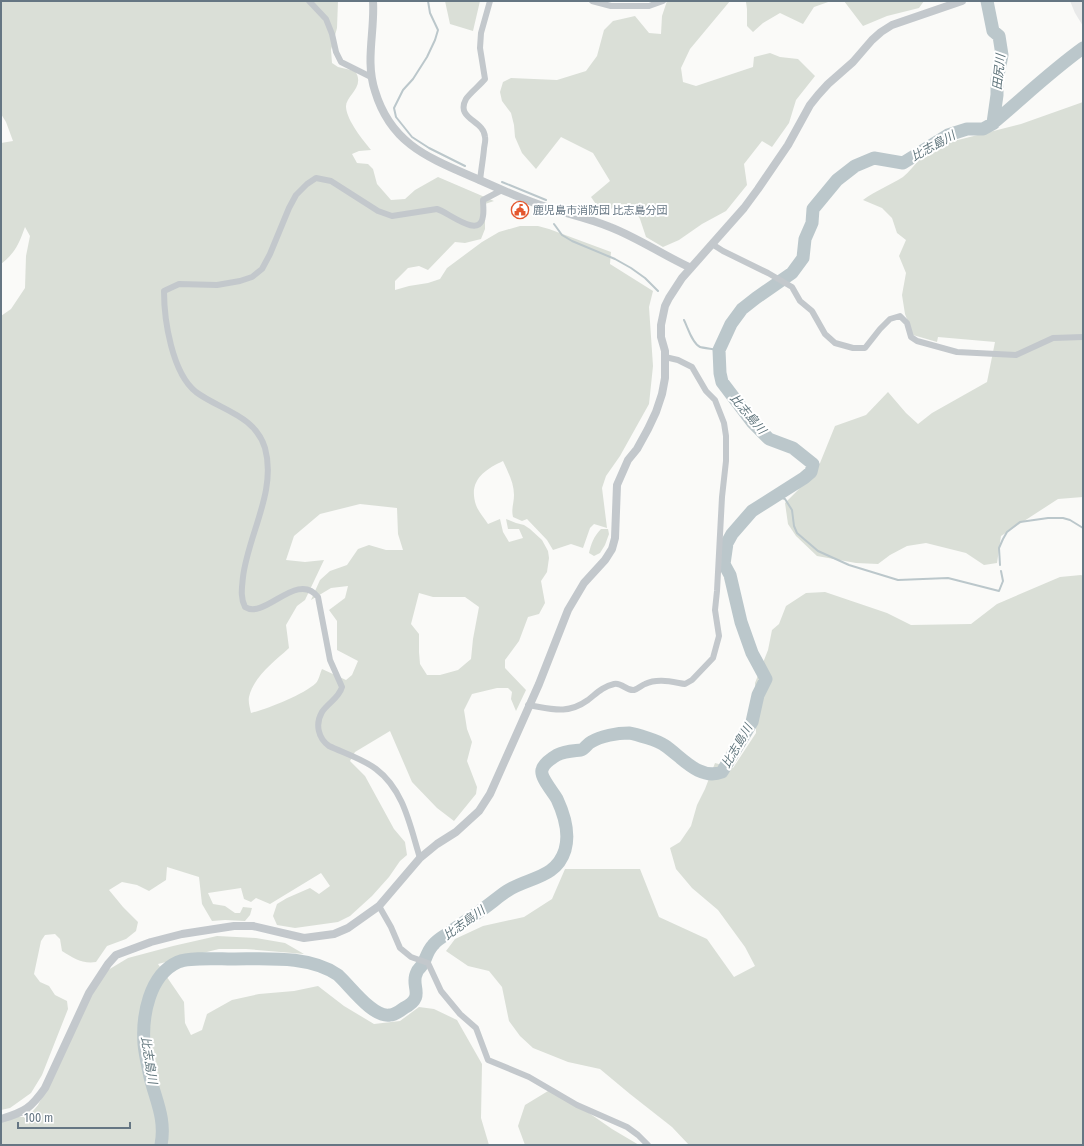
<svg xmlns="http://www.w3.org/2000/svg" width="1084" height="1146" viewBox="0 0 1084 1146" font-family="'Fira Sans Condensed','Noto Sans JP',sans-serif">
<style>
.built{fill:#e8e9e9}
.green{fill:#dadfd7;fill-rule:evenodd}
.lines{fill:none;stroke-linecap:round;stroke-linejoin:round}
.stream{stroke:#bbc7cb;stroke-width:2}
.river{stroke:#bbc7cb;stroke-width:13}
.minor{stroke:#c3c8cc;stroke-width:6}
.tertiary{stroke:#c3c8cc;stroke-width:8}
.labels{text-anchor:middle;dominant-baseline:central;stroke-width:4;stroke-linejoin:round;paint-order:stroke}
.poi-label{font-size:11px;fill:#657683;stroke:#fff;text-anchor:start}
.water-label{font-size:12px;font-style:italic;fill:#60757c;stroke:#fff}
</style>
<rect width="100%" height="100%" fill="#fafaf8"/>
<path class="built" d="M 1070,1 L 1083,1 L 1083,26 L 1075,13 Z"/>
<path class="green" d="M 1,1 L 338,1 L 337,28 L 331,50 L 332,63 L 338,67 L 355,71 C 366,87 345,96 346,107 C 347,121 363,140 371,150 L 359,151 L 352,154 L 357,163 L 368,164 L 373,169 L 377,184 L 391,200 L 405,199 L 415,190 L 438,177 L 494,201 L 485,204 L 485,229 L 481,239 L 465,243 L 455,242 L 428,270 L 419,266 L 408,268 L 395,281 L 395,290 L 409,286 L 428,283 L 440,279 L 447,268 L 482,242 L 499,232 L 520,226 L 538,226 L 549,229 L 611,252 L 610,264 L 653,291 L 649,307 L 653,366 L 649,404 L 620,456 L 606,476 L 602,488 L 607,528 L 594,524 L 590,528 L 583,548 L 571,544 L 553,550 L 547,540 L 527,519 L 522,521 L 513,517 C 511,509 514,503 514,495 C 514,483 508,472 503,461 C 484,470 468,481 476,505 C 478,511 484,518 488,524 L 500,519 L 503,532 L 509,542 L 523,538 L 519,529 L 508,529 L 506,519 L 516,523 L 524,525 L 530,529 L 542,540 L 548,551 L 549,558 L 547,572 L 541,581 L 545,603 L 539,614 L 528,617 L 519,641 L 505,660 L 505,668 L 526,690 L 516,711 L 511,699 L 512,692 L 508,688 L 497,688 L 472,694 L 464,710 L 467,729 L 472,742 L 467,761 L 477,787 L 476,794 L 454,821 L 437,808 L 412,782 L 390,731 L 355,752 L 350,761 L 365,776 L 394,829 L 405,842 L 407,855 L 400,861 L 389,877 L 372,896 L 350,916 L 338,922 L 295,928 L 277,925 L 273,916 L 277,904 L 287,898 L 310,888 L 319,894 L 330,886 L 321,873 L 270,904 L 256,898 L 251,902 L 244,899 L 241,888 L 208,893 L 213,904 L 225,906 L 235,913 L 240,913 L 243,907 L 252,908 L 250,915 L 245,921 L 225,920 L 212,921 L 202,904 L 199,877 L 167,867 L 166,880 L 149,891 L 137,885 L 122,882 L 109,890 L 123,907 L 138,922 L 136,931 L 126,939 L 107,946 L 96,962 C 82,964 73,958 62,951 L 60,939 L 55,934 L 45,935 L 41,941 L 34,974 L 40,982 L 49,986 L 55,995 L 67,1001 L 68,1009 L 42,1075 L 31,1093 L 10,1108 L 1,1110 L 1,316 L 11,309 L 25,288 L 26,256 L 30,236 L 25,227 C 19,244 15,253 1,264 L 1,143 L 13,141 L 6,122 L 1,114 ZM 360,504 L 397,508 L 398,534 L 403,550 L 386,550 L 369,545 L 358,549 L 347,565 L 330,571 L 320,580 L 311,600 L 331,588 L 348,586 L 345,598 L 329,610 L 337,621 L 337,650 L 358,661 L 352,675 L 346,680 L 322,669 C 320,673 319,680 316,683 C 303,695 267,709 251,713 C 250,708 248,702 249,697 C 254,676 274,662 289,648 L 286,625 L 297,606 L 305,600 L 324,560 L 305,562 L 286,560 L 294,536 L 320,514 ZM 419,593 L 433,597 L 465,597 L 479,607 L 473,639 L 471,659 L 458,670 L 440,675 L 427,675 L 420,664 L 419,652 L 419,634 L 411,624 Z
M 445,1 L 480,1 L 473,31 L 450,24 Z
M 667,1 L 730,1 L 690,49 L 681,68 L 683,82 L 696,86 L 753,67 L 754,57 L 770,53 L 780,57 L 798,59 L 815,76 L 796,100 L 789,123 L 772,147 L 762,141 L 744,164 L 747,185 L 726,211 L 702,224 L 679,240 L 663,247 L 646,237 L 640,219 L 632,206 L 616,203 L 608,213 L 600,210 L 591,197 L 610,181 L 593,153 L 561,137 L 536,169 L 522,153 L 515,137 L 514,125 L 511,113 L 502,101 L 500,92 L 503,82 L 511,78 L 557,80 L 586,71 L 597,56 L 604,30 L 613,21 L 635,16 L 649,33 L 661,34 L 662,16 Z
M 743,1 L 831,1 L 814,7 L 803,24 L 780,13 L 763,23 L 753,32 L 747,26 L 747,9 L 746,2 Z
M 844,1 L 924,1 L 919,8 L 887,16 L 863,26 Z
M 1083,102 L 1083,497 L 1058,499 L 1001,536 L 997,563 L 984,565 L 966,553 L 926,543 L 907,546 L 890,555 L 878,564 L 856,563 L 817,556 L 796,536 L 788,524 L 785,503 L 798,490 L 820,463 L 835,426 L 866,415 L 888,392 L 906,413 L 918,424 L 932,413 L 987,382 L 995,342 L 938,337 L 937,342 L 913,335 L 905,314 L 902,295 L 906,273 L 899,256 L 906,240 L 897,233 L 892,218 L 882,208 L 863,200 C 875,191 890,185 903,177 C 909,172 914,165 920,159 C 930,151 945,140 958,140 L 1021,124 Z
M 601,529 L 608,529 L 609,534 L 605,545 L 600,553 L 594,556 L 589,553 C 591,544 594,536 601,529 Z
M 1081,575 L 1083,576 L 1083,1145 L 689,1145 L 672,1127 L 630,1094 L 600,1069 L 568,1062 L 533,1048 L 520,1036 L 509,1021 L 502,987 L 489,971 L 468,966 L 446,951 L 455,939 L 483,926 L 524,917 L 552,899 L 565,869 L 640,869 L 659,917 L 707,939 L 734,977 L 755,966 L 745,947 L 718,910 L 692,888 L 676,869 L 670,848 L 680,842 L 691,826 L 697,805 L 705,789 L 715,763 L 733,768 L 756,733 L 755,683 L 768,650 L 772,630 L 779,624 L 786,606 L 806,593 L 825,592 L 887,613 L 911,625 L 971,624 L 997,604 L 1060,577 Z
M 217,936 L 256,938 L 285,943 L 304,954 L 246,949 L 219,949 L 158,964 L 184,1002 L 185,1023 L 191,1035 L 202,1030 L 207,1014 L 232,1000 L 259,994 L 294,991 L 318,986 L 344,1006 L 374,1024 L 400,1021 L 419,1007 L 434,1009 L 457,1020 L 482,1064 L 481,1118 L 489,1145 L 1,1145 L 1,1117 L 28,1117 L 38,1105 L 64,1054 L 95,987 L 108,970 L 128,958 L 173,946 Z
M 553,1088 L 612,1129 L 639,1145 L 525,1145 L 518,1126 L 525,1105 Z"/>
<g class="lines">
<path class="stream" d="M 428,1 L 430,13 L 438,30 L 435,40 L 427,57 L 413,79 L 403,90 L 394,108 L 396,117 L 412,137 L 429,148 L 465,166
M 502,182 L 546,200
M 554,224 L 562,235 L 572,241 L 615,259 L 631,268 L 645,278 L 658,291
M 684,320 C 688,328 692,343 700,347 C 702,348 715,349 719,350
M 776,496 L 785,499 L 792,510 L 794,526 L 797,533 L 818,551 L 849,565 L 898,580 L 948,578 L 999,591 L 1003,581 L 1001,571
M 1000,565 L 999,548 L 1003,539 L 1007,532 L 1020,522 L 1048,518 L 1063,518 L 1070,520 L 1083,528"/>
<path class="river" d="M 987,1 L 993,31 L 999,36 L 1002,55 L 997,80 L 997,95 L 993,123
M 161,1145 C 166,1119 156,1101 150,1077 C 148,1067 145,1055 144,1044 C 142,1016 149,975 178,962 C 190,957 218,959 232,959 C 266,959 309,955 338,975 C 351,987 373,1018 390,1015 C 395,1015 400,1011 404,1008 C 427,996 409,986 417,972 C 418,969 421,967 423,964 C 426,958 428,950 433,945 C 436,941 442,937 447,934 C 458,926 469,919 480,911 C 489,905 498,897 507,891 C 528,877 556,879 565,850 C 570,833 564,814 557,799 C 553,792 540,777 542,770 C 543,764 552,758 557,755 C 565,751 573,751 581,750 C 585,749 587,744 591,742 C 601,736 617,733 629,733 C 636,734 659,741 664,745 C 681,756 699,781 722,772 L 752,722 L 758,695 L 766,679 L 752,653 L 741,622 L 730,575 L 724,564 L 727,543 L 732,534 L 752,511 L 804,478 L 811,472 L 813,464 L 793,448 L 769,439 L 753,423 L 722,382 L 720,373 L 719,350 L 731,324 L 742,309 L 756,298 L 792,273 L 803,258 L 805,239 L 812,223 L 813,209 L 837,180 L 855,166 L 874,158 L 903,163 L 948,135 L 967,129 L 983,129 L 994,123 L 993,123 C 1023,98 1051,71 1083,48"/>
<path class="minor" d="M 309,1 L 326,19 L 332,34 L 336,52 L 341,62 L 371,77
M 592,1 L 611,6 L 649,6 L 663,1
M 480,181 C 481,170 483,160 484,149 C 484,146 486,141 485,137 C 484,120 455,119 466,99 C 469,94 480,85 485,79 L 480,48 L 481,33 L 490,1
M 712,244 L 723,251 L 768,273 L 792,287 L 800,301 L 812,311 L 825,334 L 835,343 L 853,348 L 865,348 L 880,329 L 890,319 L 900,316 L 907,323 L 911,337 L 917,341 L 957,352 L 1016,355 L 1053,338 L 1083,337
M 528,705 C 552,709 567,715 588,700 C 597,693 602,687 614,684 C 622,682 626,691 634,690 C 638,689 642,685 645,684 C 658,678 672,682 685,684 L 692,680 L 713,658 L 719,636 L 715,610 L 717,591 L 722,497 L 726,461 L 726,436 L 724,423 L 715,400 L 706,391 L 692,367 L 678,360 L 665,357
M 420,858 C 410,826 404,790 376,769 C 363,759 344,753 329,746 C 318,738 315,724 322,712 C 328,703 339,698 342,687 L 330,660 L 318,597 C 297,570 265,620 245,607 C 240,597 242,587 243,577 C 248,535 277,491 265,448 C 255,415 220,410 196,392 C 172,373 164,320 164,291 L 179,284 L 217,285 L 240,281 L 252,277 L 262,269 L 270,254 L 289,208 L 296,195 L 307,184 L 316,178 L 331,181 L 378,211 L 392,216 L 437,209 C 448,212 480,240 483,216 C 484,211 483,205 483,200 L 502,190
M 379,906 L 391,927 L 400,948 L 411,957 L 428,963 L 441,991 L 460,1014 L 476,1028 L 488,1060 L 529,1077 L 577,1105 L 627,1127 L 638,1135 L 648,1145"/>
<path class="tertiary" d="M 373,1 C 375,31 365,61 375,91 C 390,141 424,156 468,175 C 489,184 510,194 532,202 C 557,212 584,216 610,227 C 638,238 663,255 691,268
M 1,1119 C 25,1112 31,1108 45,1088 L 89,993 L 108,964 L 116,955 L 151,942 L 182,934 L 234,926 L 253,926 L 304,938 L 334,934 L 348,928 L 379,906 L 420,858 L 437,844 L 456,832 L 479,811 L 490,794 L 539,684 L 568,610 L 584,583 L 605,560 L 612,549 L 615,538 L 617,485 L 628,460 L 637,449 L 648,429 L 656,412 L 662,394 L 665,378 L 665,351 L 661,337 L 661,325 L 665,306 L 669,298 L 682,278 L 744,208 L 758,189 L 788,145 L 810,105 L 818,95 L 828,84 L 853,62 L 872,40 L 881,32 L 892,25 L 962,1"/>
</g>
<defs>
<symbol id="civic-ring" viewBox="-11 -11 22 22"><circle r="9.5" fill="#fff" stroke="#e4572e" stroke-width="1.5"/><path d="M-.6-6.5H3V-4.5H.6V-3L4-1V1h2V6H-6V1h2V-1L-.6-3ZM-1.2 2.5V6h2.4V2.5Z" fill="#e4572e"/></symbol>
</defs>
<g fill-rule="evenodd">
<use href="#civic-ring" x="510" y="200" width="20" height="20"/>
</g>
<g class="labels">
<g class="poi-label">
<text x="533" y="210">鹿児島市消防団 比志島分団</text>
</g>
<g class="water-label">
<text transform="translate(999 72) rotate(-84)">田尻川</text>
<text transform="translate(933 146) rotate(-29)">比志島川</text>
<text transform="translate(748 414) rotate(50)">比志島川</text>
<text transform="translate(737 746) rotate(-60)">比志島川</text>
<text transform="translate(464 923) rotate(-36)">比志島川</text>
<text transform="translate(149 1060) rotate(81)">比志島川</text>
</g>
</g>
<rect width="1084" height="1146" fill="none" stroke="#657683" stroke-width="4"/>
<path d="M18 1122v6h112v-6" fill="none" stroke="#657683" stroke-width="2"/>
<text x="24" y="1122" font-size="12" fill="#657683" stroke="#ffffff" stroke-width="3" paint-order="stroke">100 m</text>
</svg>
